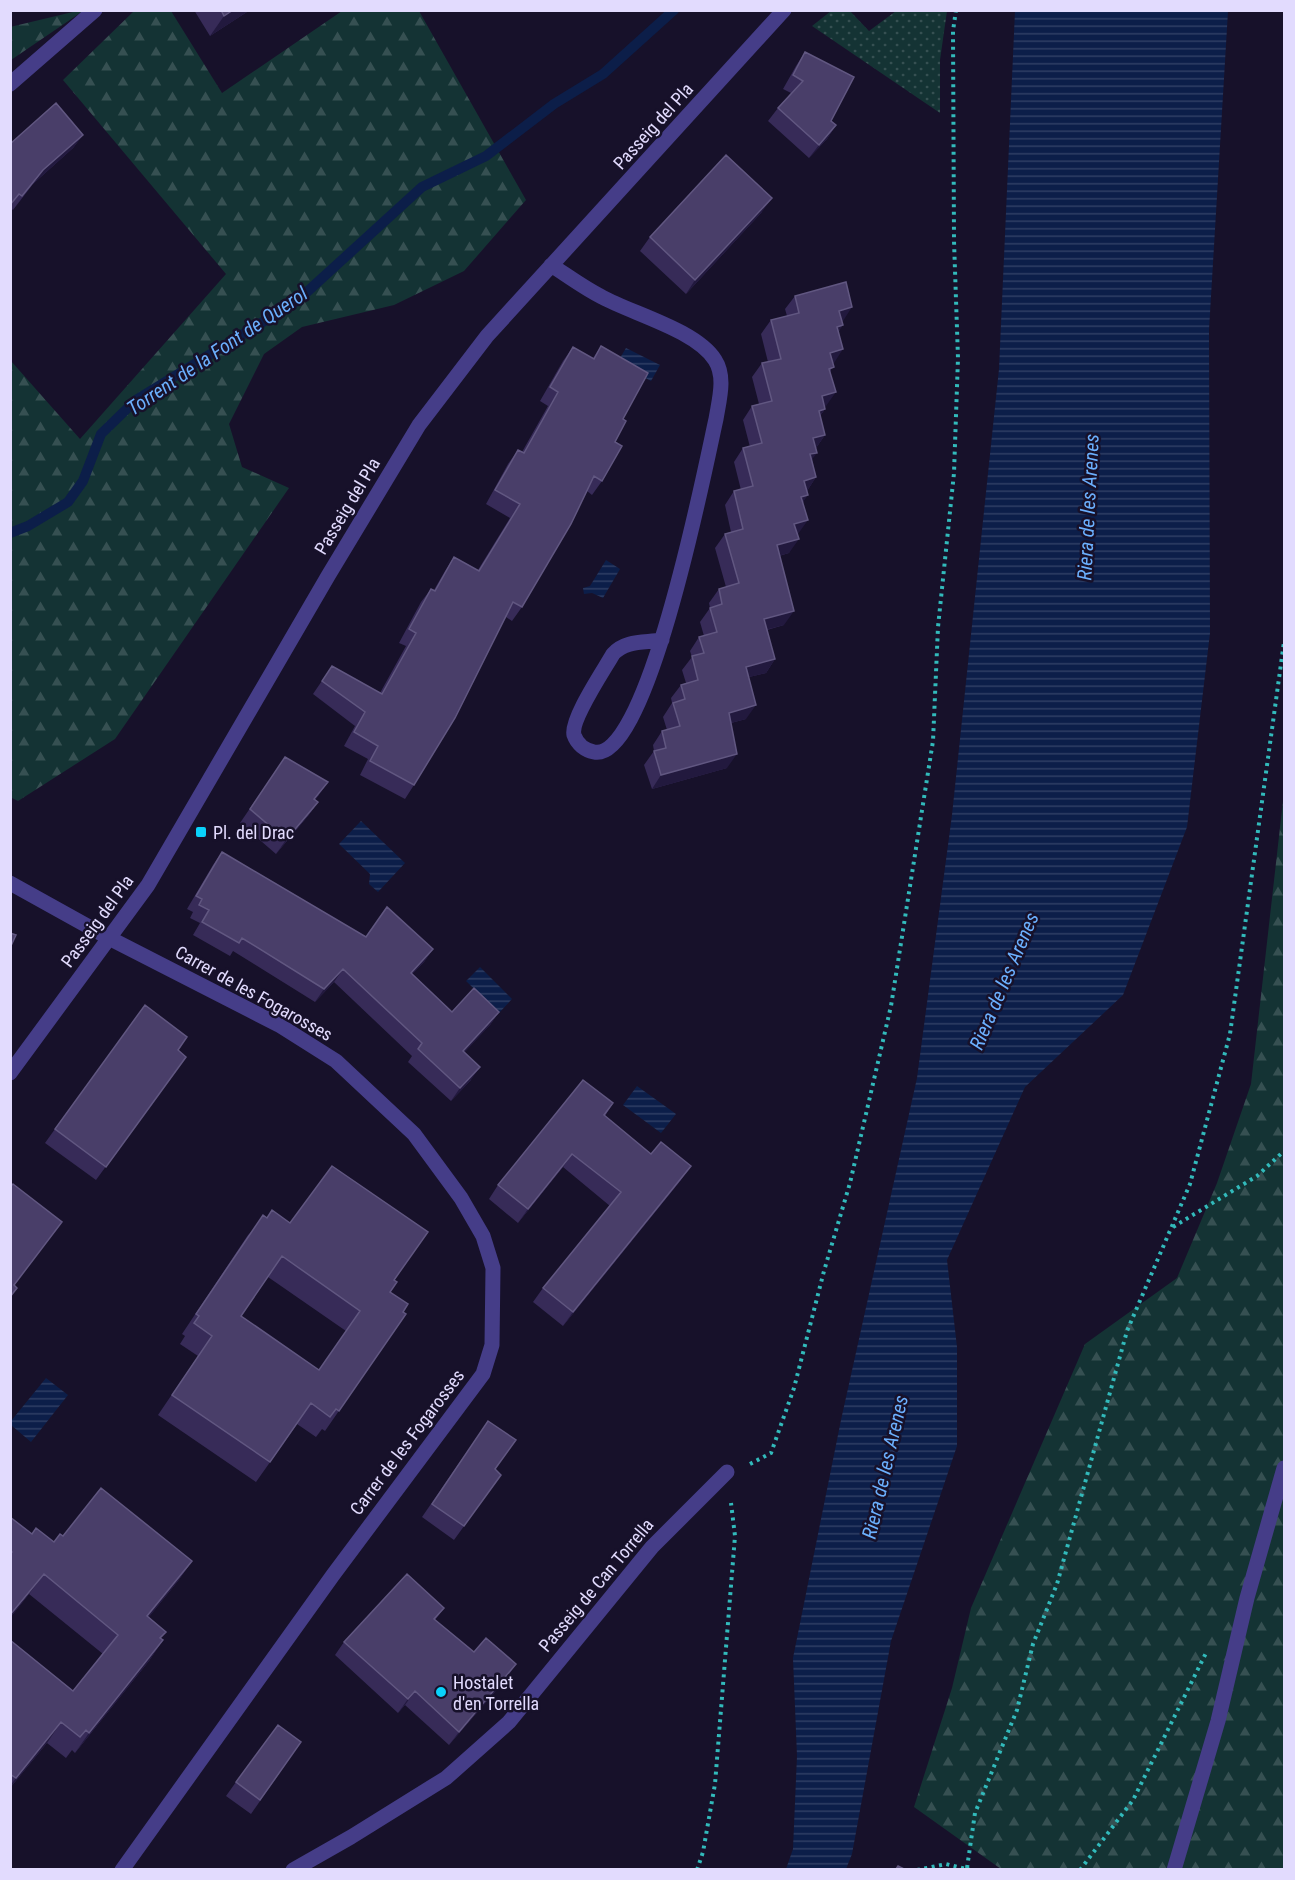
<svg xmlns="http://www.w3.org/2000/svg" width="1295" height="1880" viewBox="0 0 1295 1880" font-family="'Roboto Condensed',sans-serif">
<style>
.grass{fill:url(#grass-dots)}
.forest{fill:url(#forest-firs)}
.water{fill:url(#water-rules)}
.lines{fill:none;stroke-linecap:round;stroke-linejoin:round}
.stream{stroke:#0c1e49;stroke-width:10}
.path{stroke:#32babb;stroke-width:4;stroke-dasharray:3 4.5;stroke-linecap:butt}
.minor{stroke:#453d88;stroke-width:15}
.wall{fill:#372b58;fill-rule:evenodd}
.shaded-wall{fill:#22193e}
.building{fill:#493e69;stroke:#615781;stroke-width:1.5;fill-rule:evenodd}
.poi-dot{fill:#0ad2fb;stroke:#17112a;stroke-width:2}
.labels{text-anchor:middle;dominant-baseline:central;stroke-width:5;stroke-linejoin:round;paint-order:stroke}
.street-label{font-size:18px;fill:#e2dbfe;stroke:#17112a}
.poi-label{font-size:18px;fill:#e2dbfe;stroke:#17112a;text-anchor:start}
.water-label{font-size:20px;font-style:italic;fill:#6baffd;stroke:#17112a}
</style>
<defs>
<pattern id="grass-dots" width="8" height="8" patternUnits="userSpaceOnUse" patternTransform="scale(1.5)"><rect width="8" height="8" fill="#143334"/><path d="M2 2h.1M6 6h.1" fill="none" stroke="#365052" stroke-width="1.8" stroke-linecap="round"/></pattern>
<pattern id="forest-firs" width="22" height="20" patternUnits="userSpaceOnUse" patternTransform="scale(1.5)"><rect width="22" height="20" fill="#143334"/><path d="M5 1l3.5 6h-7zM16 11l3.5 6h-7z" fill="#365052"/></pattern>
<pattern id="water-rules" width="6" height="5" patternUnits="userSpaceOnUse" patternTransform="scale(1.5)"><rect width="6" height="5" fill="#0c1e49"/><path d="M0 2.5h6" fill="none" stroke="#2f3e64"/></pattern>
</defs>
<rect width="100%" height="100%" fill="#17112a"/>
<path class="grass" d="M 831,11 L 850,11 L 869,31 L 896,11 L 947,11 L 940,60 L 940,113 L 812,26 Z"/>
<path class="forest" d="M 77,11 L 83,11 L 11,60 L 10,27 Z
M 134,11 L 171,11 L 222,93 L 342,11 L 419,11 L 526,200 L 464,271 L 394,305 L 302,327 L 264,354 L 229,424 L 242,467 L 289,488 L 115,739 L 18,801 L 10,797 L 11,361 L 80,439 L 226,274 L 63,80 Z
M 1284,792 L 1284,1869 L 1001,1869 L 914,1807 L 952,1688 L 971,1608 L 1085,1344 L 1177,1278 L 1217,1183 L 1251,1084 Z"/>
<path class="water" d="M 1015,11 L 1228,11 L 1209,330 L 1210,633 L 1187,827 L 1123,995 L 1025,1087 L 947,1260 L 957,1347 L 957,1446 L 891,1641 L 852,1854 L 846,1869 L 786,1869 L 793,1849 L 797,1756 L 793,1658 L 841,1420 L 917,1078 L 952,815 L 999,369 Z
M 626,348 L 660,365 L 651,381 L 617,363 Z
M 606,560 L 620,569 L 603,598 L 592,593 L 584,594 L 583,588 L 590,586 Z
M 361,821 L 405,863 L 378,892 L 369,884 L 370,874 L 339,844 Z
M 480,967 L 512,999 L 499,1013 L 466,981 Z
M 637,1086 L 676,1114 L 661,1133 L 623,1105 Z
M 46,1378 L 68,1395 L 31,1442 L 11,1425 L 11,1421 Z"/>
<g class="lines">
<path class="stream" d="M 10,533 L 28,526 L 68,502 L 83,481 L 101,434 L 136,400 L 297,301 L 422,187 L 486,156 L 554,104 L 603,74 L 674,10"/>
<path class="path" d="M 1173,1227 L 1257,1176 L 1284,1151
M 750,1464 L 771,1453 L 794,1388 L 824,1271 L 850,1183 L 891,1006 L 933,741 L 938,627 L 954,473 L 958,358 L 954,241 L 953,31 L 956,10
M 967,1868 L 975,1813 L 1017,1710 L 1033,1644 L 1057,1584 L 1127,1331 L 1190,1184 L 1230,1034 L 1284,642
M 697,1870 L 703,1852 L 715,1784 L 735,1536 L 731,1503
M 917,1870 L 946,1864 L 970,1870
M 1080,1870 L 1133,1800 L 1207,1651"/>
<path class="minor" d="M 10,84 L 95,10
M 551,265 C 568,276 584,288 602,297 C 633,314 696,330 715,360 C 726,377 719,400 716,419 C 706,463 648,764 594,752 C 585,750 577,744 574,735 C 570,720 604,670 613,654 C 626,640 644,643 662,640
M 10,883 L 109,938 L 279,1025 L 336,1061 L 414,1134 L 461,1198 L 483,1236 L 493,1268 L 492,1345 L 483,1374 L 333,1575 L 122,1870
M 10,1073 L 148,885 L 328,576 L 419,425 L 487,336 L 784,10
M 293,1870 L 351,1837 L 446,1778 L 509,1722 L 652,1547 L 727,1472
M 1174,1870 L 1218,1721 L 1247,1598 L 1284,1468"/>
</g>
<path class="wall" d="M 194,10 L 250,10 L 210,36 Z
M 805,52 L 831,121 L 836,125 L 827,139 L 809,158 L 768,121 L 778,108 L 791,93 L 783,89 L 796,66 Z
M 83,135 L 73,148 L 33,184 L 13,210 L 10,208 L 10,144 Z
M 762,212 L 686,294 L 640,251 L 650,237 Z
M 795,296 L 842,321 L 839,332 L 833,363 L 830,373 L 826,406 L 824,407 L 825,409 L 820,416 L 825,435 L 816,448 L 812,460 L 816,477 L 807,491 L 803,503 L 798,534 L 797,534 L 789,553 L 779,556 L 784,625 L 767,630 L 775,659 L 766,673 L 749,677 L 746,719 L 731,723 L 727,768 L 652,789 L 644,765 L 654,751 L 653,745 L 662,731 L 667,730 L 663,717 L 672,703 L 671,698 L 681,685 L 686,683 L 682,670 L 692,657 L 690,651 L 699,637 L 704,636 L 700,622 L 710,608 L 709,603 L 719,589 L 726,587 L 715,548 L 725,534 L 731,532 L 725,505 L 734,491 L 741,490 L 734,462 L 743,448 L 750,447 L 743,420 L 752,406 L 759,404 L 752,377 L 762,363 L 768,362 L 761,334 L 771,320 L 787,316 L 785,309 Z
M 601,346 L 623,419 L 602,481 L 592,495 L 587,491 L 522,607 L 512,621 L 506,617 L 414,785 L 405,799 L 360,775 L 368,759 L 344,746 L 355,726 L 313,694 L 332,666 L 380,693 L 406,646 L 399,643 L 421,602 L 431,589 L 434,590 L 445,571 L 454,557 L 478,570 L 510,518 L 486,504 L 508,464 L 518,450 L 522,452 L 548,406 L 540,401 L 563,361 L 573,347 L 593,358 Z
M 285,757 L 319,795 L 315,800 L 318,802 L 308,816 L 276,854 L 240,823 Z
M 222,852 L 366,937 L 433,949 L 424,962 L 412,974 L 452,1012 L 499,1012 L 490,1025 L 464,1052 L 471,1080 L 451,1101 L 408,1062 L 412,1056 L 334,982 L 315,1002 L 233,951 L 230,956 L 193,935 L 200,923 L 190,918 L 193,912 L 187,909 L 213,865 Z
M 178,1051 L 186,1057 L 96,1180 L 45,1143 L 55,1129 Z
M 613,1103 L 605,1116 L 681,1180 L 563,1326 L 533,1302 L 543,1288 L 610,1206 L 563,1167 L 518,1223 L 489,1199 L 498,1185 Z
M 267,1218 L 290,1223 L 394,1280 L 390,1292 L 403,1312 L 406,1314 L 325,1431 L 322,1429 L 316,1437 L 297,1424 L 256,1482 L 158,1415 L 198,1356 L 180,1344 L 185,1336 L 182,1334 L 248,1235 ZM 268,1277 L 346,1331 L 319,1370 L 241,1316 Z
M 488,1421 L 495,1469 L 501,1475 L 454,1540 L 422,1517 Z
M 10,1517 L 32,1534 L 54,1542 L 63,1536 L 192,1561 L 178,1581 L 148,1618 L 166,1632 L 161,1638 L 163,1640 L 149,1661 L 75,1753 L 72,1750 L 66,1758 L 47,1743 L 10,1788 L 10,1640 L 73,1691 L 103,1654 L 29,1594 L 10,1618 Z
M 444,1608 L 435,1620 L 474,1652 L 507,1678 L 449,1745 L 405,1705 L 398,1713 L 335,1655 L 344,1642 Z
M 301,1742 L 251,1814 L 226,1796 L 236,1782 Z"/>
<path class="shaded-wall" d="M 233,10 L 250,10 L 210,36 L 224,16 Z
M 836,125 L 827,139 L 809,158 L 819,145 Z
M 83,135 L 73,148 L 33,184 L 13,210 L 43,170 Z
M 772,198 L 762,212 L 686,294 L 695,280 Z
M 852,307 L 843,321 L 830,325 L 839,311 Z
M 843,325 L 834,339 L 837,327 Z
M 843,349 L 834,363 L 821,367 L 830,353 Z
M 836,392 L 826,406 L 812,410 L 822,396 Z
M 825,409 L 815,423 L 819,411 Z
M 825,435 L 816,448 L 813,438 Z
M 817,453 L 807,466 L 810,454 Z
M 816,477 L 807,491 L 804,481 Z
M 808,495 L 798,509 L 801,497 Z
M 808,520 L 798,534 L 785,538 L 794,524 Z
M 799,539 L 789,553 L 767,559 L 777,545 Z
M 794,611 L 784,625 L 754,633 L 764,619 Z
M 775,659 L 766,673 L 736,680 L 746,667 Z
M 756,705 L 746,719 L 719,726 L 729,713 Z
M 737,754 L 727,768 L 652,789 L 661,775 Z
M 328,782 L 319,795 L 304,812 L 314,799 Z
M 318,802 L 308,816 L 276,854 L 286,840 Z
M 433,949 L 424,962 L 401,986 L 411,973 Z
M 343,969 L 334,982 L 315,1002 L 324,989 Z
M 499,1012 L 490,1025 L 454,1064 L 463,1051 Z
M 480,1067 L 471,1080 L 451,1101 L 460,1088 Z
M 572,1154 L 563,1167 L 518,1223 L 528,1209 Z
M 691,1166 L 681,1180 L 563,1326 L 573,1312 Z
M 192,1561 L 178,1581 L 133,1637 L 147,1616 Z
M 44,1574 L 29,1594 L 10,1618 L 10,1615 Z
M 163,1640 L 149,1661 L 75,1753 L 89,1733 Z
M 516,1664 L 507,1678 L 449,1745 L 459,1732 Z
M 415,1691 L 405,1705 L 398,1713 L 408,1699 Z
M 61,1722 L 47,1743 L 10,1788 L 10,1786 L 16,1778 Z"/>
<path class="building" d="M 221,10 L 233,10 L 224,16 Z
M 805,52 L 854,77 L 831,121 L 836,125 L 819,145 L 778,108 L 803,81 L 793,75 Z
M 56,103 L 83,135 L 43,170 L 22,196 L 19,194 L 10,205 L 10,144 Z
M 726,155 L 772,198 L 695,280 L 650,237 Z
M 846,282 L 852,307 L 839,311 L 843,325 L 837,327 L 843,349 L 830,353 L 834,367 L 829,369 L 836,392 L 822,396 L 825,409 L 819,411 L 825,435 L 813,438 L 817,453 L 810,454 L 816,477 L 804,481 L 808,495 L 801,497 L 808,520 L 794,524 L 799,539 L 777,545 L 794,611 L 764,619 L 775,659 L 746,667 L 756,705 L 729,713 L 737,754 L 661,775 L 654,751 L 666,748 L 662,731 L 680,726 L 673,703 L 685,699 L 681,685 L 698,680 L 692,656 L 704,653 L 699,637 L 717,632 L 710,608 L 722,604 L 719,589 L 739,583 L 725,534 L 743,529 L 734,491 L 753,486 L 743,448 L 762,443 L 752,406 L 772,401 L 762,363 L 781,359 L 771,320 L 799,313 L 795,296 Z
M 601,346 L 648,373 L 623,419 L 626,421 L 615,442 L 622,446 L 602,481 L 594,476 L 571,524 L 522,607 L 513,602 L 455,718 L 414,785 L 370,761 L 378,746 L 354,732 L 365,712 L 322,681 L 332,666 L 382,694 L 416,633 L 409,629 L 431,589 L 435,591 L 454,557 L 479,571 L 520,504 L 495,490 L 518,450 L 524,453 L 558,392 L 550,387 L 573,347 L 594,359 Z
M 285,757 L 328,782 L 314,799 L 318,802 L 286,840 L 250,809 Z
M 222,852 L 366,937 L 387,907 L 433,949 L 411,973 L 452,1012 L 474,988 L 499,1012 L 463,1051 L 480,1067 L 460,1088 L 418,1049 L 422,1043 L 343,969 L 324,989 L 242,938 L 239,943 L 202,922 L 209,910 L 199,905 L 202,899 L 196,896 Z
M 10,933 L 16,935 L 10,948 Z
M 145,1005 L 187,1037 L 178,1050 L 186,1057 L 106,1167 L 55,1129 Z
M 583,1080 L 613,1103 L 604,1115 L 651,1154 L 661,1142 L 691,1166 L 573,1312 L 543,1288 L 621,1192 L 572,1154 L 528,1209 L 498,1185 Z
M 332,1166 L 428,1232 L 394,1280 L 397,1282 L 390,1292 L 408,1304 L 403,1312 L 406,1314 L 339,1411 L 336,1409 L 330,1417 L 311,1403 L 270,1462 L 172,1395 L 212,1336 L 194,1323 L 199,1316 L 196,1314 L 263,1215 L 267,1218 L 272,1210 L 290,1223 ZM 282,1256 L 360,1311 L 319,1370 L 241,1316 Z
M 13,1184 L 62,1222 L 14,1285 L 17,1288 L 10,1297 L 10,1187 Z
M 488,1421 L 516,1440 L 495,1469 L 501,1475 L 464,1526 L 432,1504 Z
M 101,1488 L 192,1561 L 147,1616 L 166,1632 L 160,1638 L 163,1640 L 89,1733 L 86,1730 L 80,1737 L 61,1722 L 16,1778 L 10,1774 L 10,1640 L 73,1691 L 118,1635 L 44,1574 L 10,1615 L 10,1554 L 12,1552 L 10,1550 L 10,1517 L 32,1534 L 36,1528 L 54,1542 L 60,1534 L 63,1536 Z
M 407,1574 L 444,1608 L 434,1619 L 474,1652 L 486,1638 L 516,1664 L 459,1732 L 415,1691 L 408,1699 L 344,1642 Z
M 278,1725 L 301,1742 L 260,1800 L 236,1782 Z
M 898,1866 L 904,1869 L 896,1869 Z"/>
<g class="poi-dot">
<rect x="195" y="826" width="12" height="12" rx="3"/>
<circle cx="441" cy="1692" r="6"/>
</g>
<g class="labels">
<g class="street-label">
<text transform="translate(653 126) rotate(-48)">Passeig del Pla</text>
<text transform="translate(347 506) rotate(-59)">Passeig del Pla</text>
<text transform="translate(97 921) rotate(-54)">Passeig del Pla</text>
<text transform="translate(254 993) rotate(29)">Carrer de les Fogarosses</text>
<text transform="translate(407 1442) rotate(-53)">Carrer de les Fogarosses</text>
<text transform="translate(596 1585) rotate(-50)">Passeig de Can Torrella</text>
</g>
<g class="poi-label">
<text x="213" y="832">Pl. del Drac</text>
<text x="453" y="1682">Hostalet<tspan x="453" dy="21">d'en Torrella</tspan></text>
</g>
<g class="water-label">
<text transform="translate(217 351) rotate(-34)">Torrent de la Font de Querol</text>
<text transform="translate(1088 507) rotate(-87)">Riera de les Arenes</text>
<text transform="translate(1004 981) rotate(-67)">Riera de les Arenes</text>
<text transform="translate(885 1467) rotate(-77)">Riera de les Arenes</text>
</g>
</g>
<rect width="1295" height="1880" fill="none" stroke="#e2dbfe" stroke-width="24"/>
</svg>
